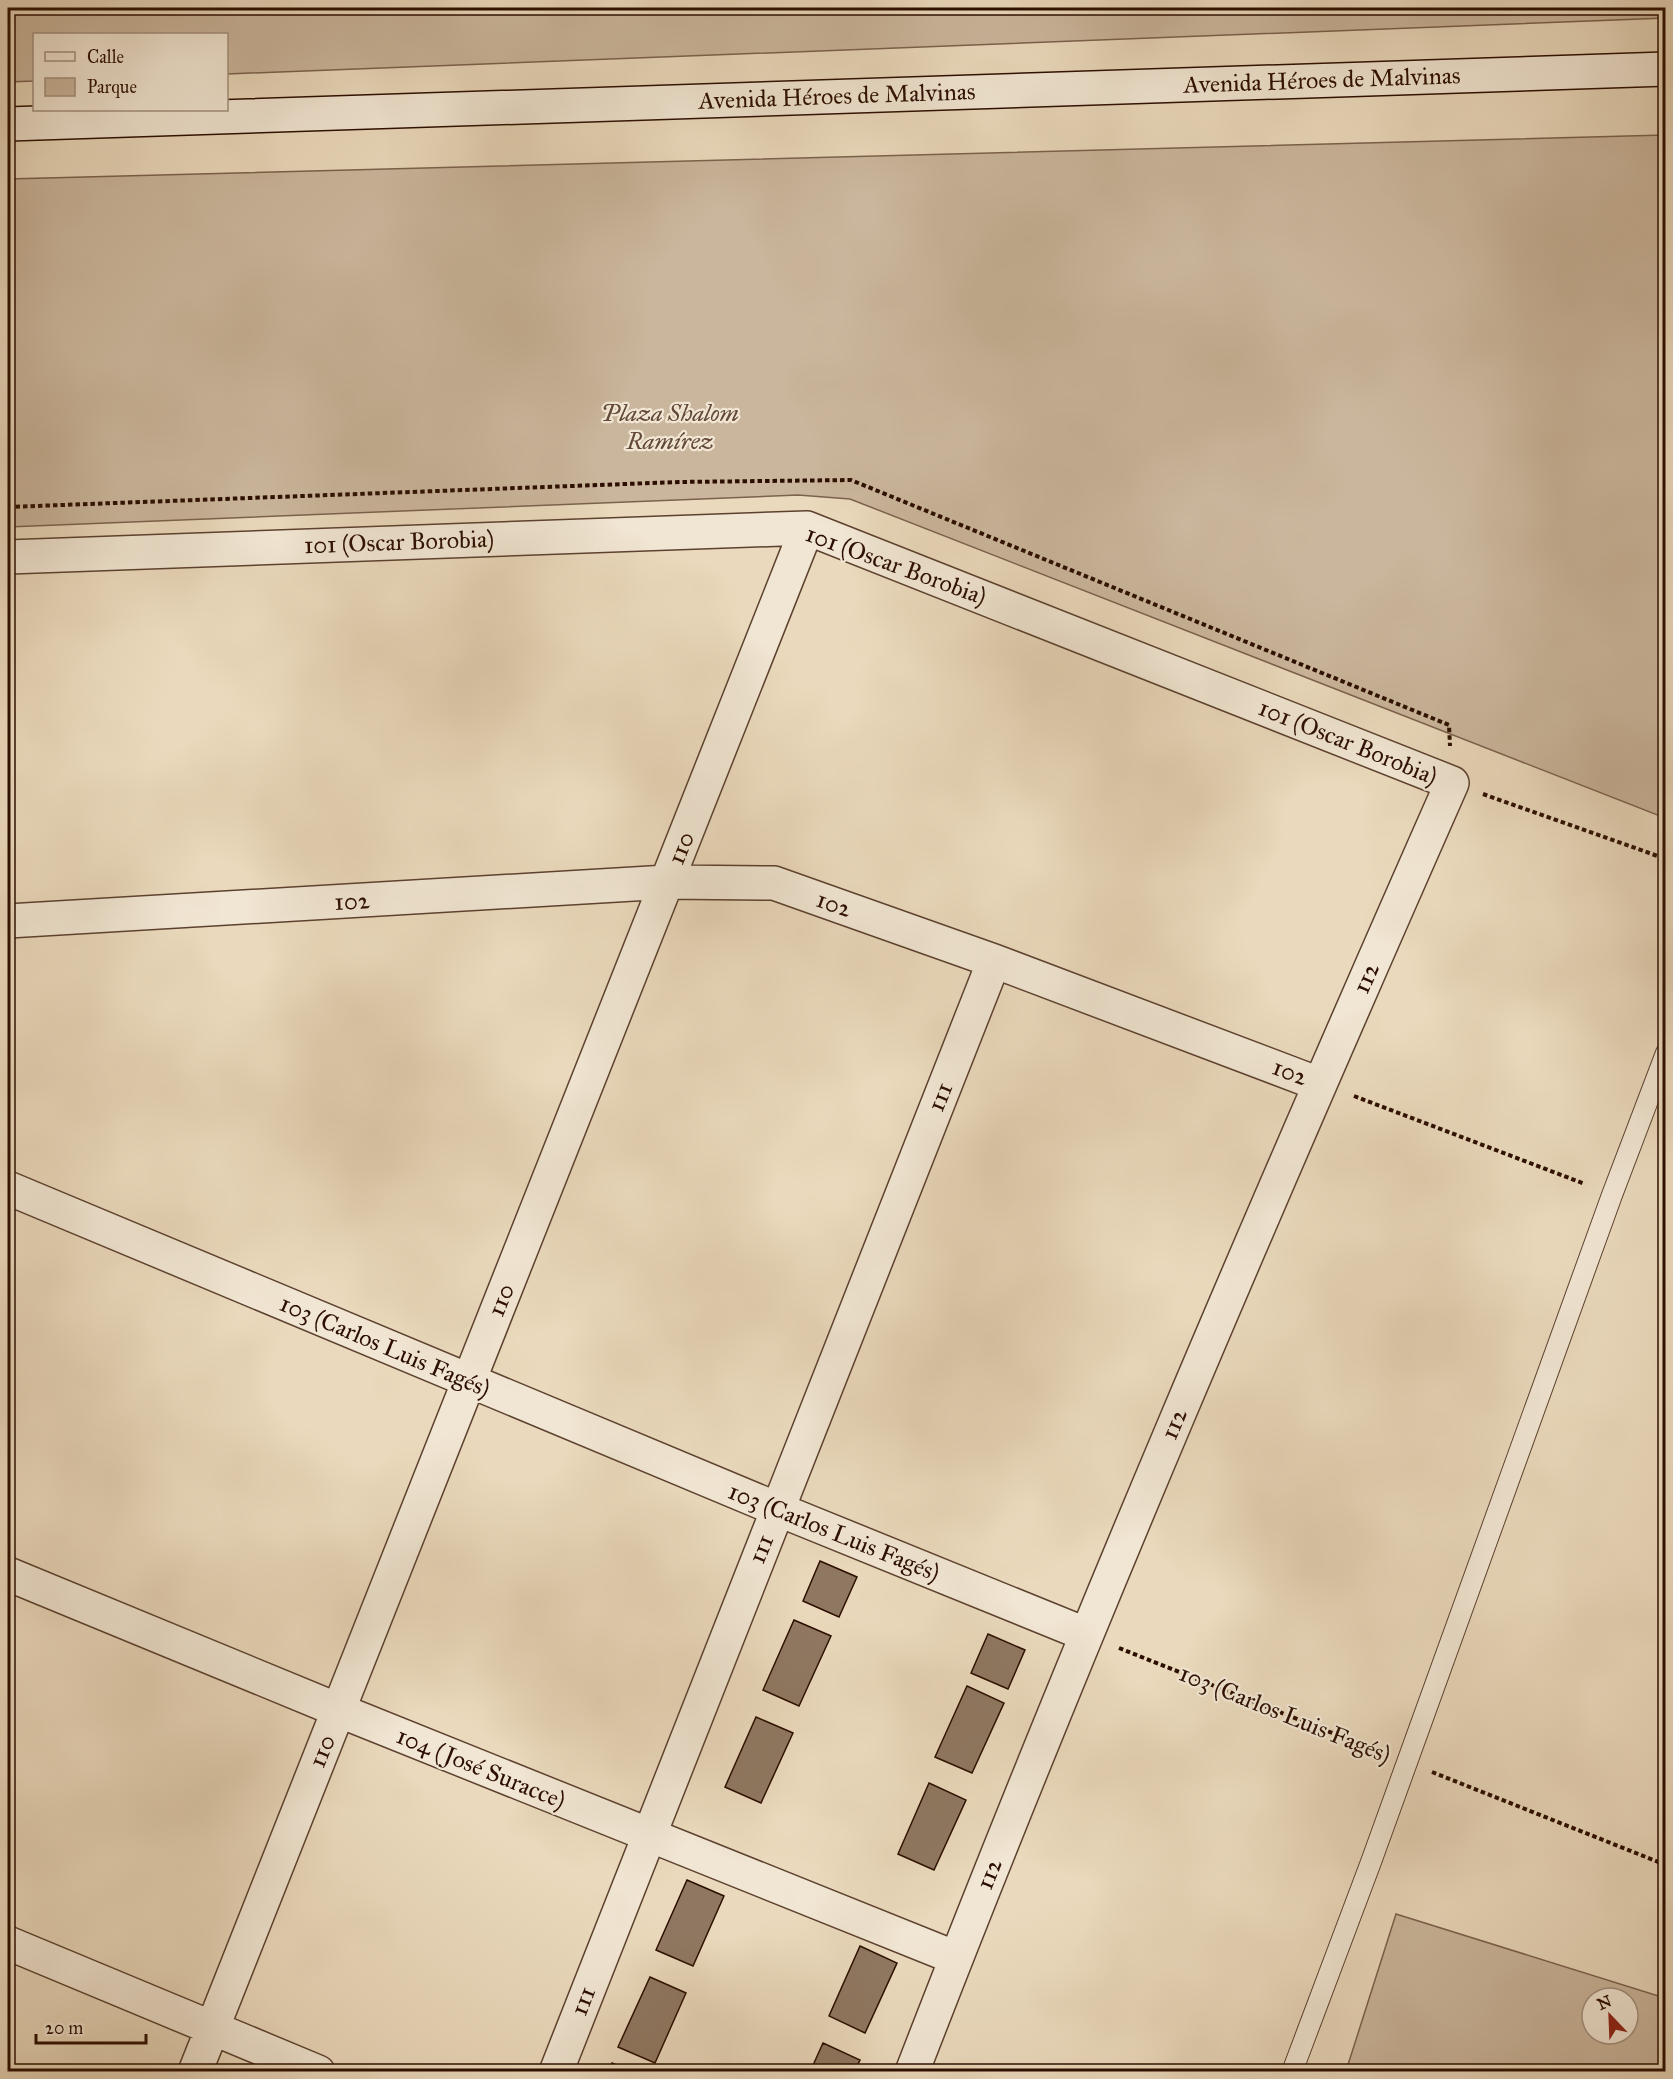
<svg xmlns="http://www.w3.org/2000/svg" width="1673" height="2079" viewBox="0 0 1673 2079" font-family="'IM FELL Great Primer',serif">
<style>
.green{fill:#cab69c;stroke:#7b624e;stroke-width:1.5;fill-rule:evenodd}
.building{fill:#8f7862;stroke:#2c0e00;stroke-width:1.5}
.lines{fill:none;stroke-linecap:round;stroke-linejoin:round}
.lane-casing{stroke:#5c412f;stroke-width:22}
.street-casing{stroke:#5c412f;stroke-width:36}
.secondary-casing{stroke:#2c0e00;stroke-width:36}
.path{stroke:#2c0e00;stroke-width:4;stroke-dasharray:4.5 3;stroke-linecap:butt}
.lane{stroke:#f1e6d3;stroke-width:20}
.street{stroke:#f1e6d3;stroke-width:33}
.secondary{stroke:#f1e6d3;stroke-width:33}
.labels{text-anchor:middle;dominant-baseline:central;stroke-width:4.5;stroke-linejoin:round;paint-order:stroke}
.street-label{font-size:24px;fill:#2c0e00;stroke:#f1e6d3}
.park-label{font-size:24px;font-style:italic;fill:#634937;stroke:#f1e6d3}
</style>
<rect width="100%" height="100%" fill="#ead9bc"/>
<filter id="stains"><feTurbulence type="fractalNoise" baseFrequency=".00333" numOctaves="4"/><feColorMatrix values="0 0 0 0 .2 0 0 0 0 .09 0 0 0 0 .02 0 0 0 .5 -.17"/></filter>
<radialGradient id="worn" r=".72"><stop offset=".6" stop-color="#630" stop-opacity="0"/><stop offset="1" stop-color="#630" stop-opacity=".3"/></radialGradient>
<path class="green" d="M 8,8 L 1665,8 L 1666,18 L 227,74 L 226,34 L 34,34 L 34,81 L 8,82 Z
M 1665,135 L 1665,818 L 850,499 L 798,495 L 8,527 L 8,179 Z
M 1396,1914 L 1665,1998 L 1665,2071 L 1346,2071 ZM 1592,1998 L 1628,1998 L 1628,2034 L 1592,2034 Z"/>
<path class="building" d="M 820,1561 L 857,1577 L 839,1617 L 803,1601 Z
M 794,1620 L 831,1636 L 799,1706 L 763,1690 Z
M 988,1634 L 1025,1650 L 1008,1689 L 971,1673 Z
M 967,1686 L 1004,1703 L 972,1773 L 935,1757 Z
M 756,1717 L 793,1733 L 761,1803 L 725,1787 Z
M 929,1783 L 966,1800 L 934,1870 L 898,1854 Z
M 687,1880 L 724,1896 L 693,1966 L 656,1950 Z
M 860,1946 L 897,1963 L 865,2033 L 829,2016 Z
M 650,1977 L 686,1993 L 655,2063 L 618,2047 Z
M 823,2043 L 860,2060 L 854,2072 L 810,2072 Z
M 612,2063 L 631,2072 L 608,2072 Z"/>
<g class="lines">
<defs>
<path id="lane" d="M 1292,2072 L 1371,1862 L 1612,1195 L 1666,1053"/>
<path id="street" d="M 8,557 L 807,528 L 1452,783 C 1264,1209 1080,1637 912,2072
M 8,921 L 667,882 L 774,883 L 994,961 L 1319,1084
M 8,1188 L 777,1509 L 1085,1634
M 8,1574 L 338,1710 L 956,1958
M 8,1943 L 318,2072
M 195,2072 L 807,528
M 556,2072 L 994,961"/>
<path id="secondary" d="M 8,124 L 1666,69"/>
</defs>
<use href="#lane" class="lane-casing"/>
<use href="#street" class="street-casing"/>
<use href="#secondary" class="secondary-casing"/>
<path class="path" d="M 8,507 L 679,482 L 851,480 L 1449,725 L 1450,746
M 1483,794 L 1666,859
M 1354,1096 L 1585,1184
M 1119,1648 L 1380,1752
M 1432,1772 L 1666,1865"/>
<use href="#lane" class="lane"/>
<use href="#street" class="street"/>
<use href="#secondary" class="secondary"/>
</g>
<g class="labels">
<g class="street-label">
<text transform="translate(1322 80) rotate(-2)">Avenida Héroes de Malvinas</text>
<text transform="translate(837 96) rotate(-2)">Avenida Héroes de Malvinas</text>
<text transform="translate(399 542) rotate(-2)">101 (Oscar Borobia)</text>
<text transform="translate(896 565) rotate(20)">101 (Oscar Borobia)</text>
<text transform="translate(1348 742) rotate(22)">101 (Oscar Borobia)</text>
<text transform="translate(681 848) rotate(-68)">110</text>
<text transform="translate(352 901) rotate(-3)">102</text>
<text transform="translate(834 904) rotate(19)">102</text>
<text transform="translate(1366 978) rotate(-66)">112</text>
<text transform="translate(1290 1072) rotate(21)">102</text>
<text transform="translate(940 1097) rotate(-68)">111</text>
<text transform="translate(501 1300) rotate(-68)">110</text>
<text transform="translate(385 1346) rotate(23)">103 (Carlos Luis Fagés)</text>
<text transform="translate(1174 1424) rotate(-67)">112</text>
<text transform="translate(834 1532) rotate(22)">103 (Carlos Luis Fagés)</text>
<text transform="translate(761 1549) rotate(-68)">111</text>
<text transform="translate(1285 1714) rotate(22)">103 (Carlos Luis Fagés)</text>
<text transform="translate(322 1751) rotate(-68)">110</text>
<text transform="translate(481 1768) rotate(22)">104 (José Suracce)</text>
<text transform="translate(989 1874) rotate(-68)">112</text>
<text transform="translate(583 2001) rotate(-69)">111</text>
</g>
<g class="park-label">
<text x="670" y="413">Plaza Shalom<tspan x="670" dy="28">Ramírez</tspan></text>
</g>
</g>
<rect width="1673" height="2079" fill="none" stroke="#ead9bc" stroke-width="30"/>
<rect x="9" y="9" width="1655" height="2061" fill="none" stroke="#2c0e00" stroke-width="3"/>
<rect x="15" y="15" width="1643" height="2049" fill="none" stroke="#2c0e00" stroke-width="1.5"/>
<rect x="33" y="33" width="195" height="78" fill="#f1e6d3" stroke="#a2907f" stroke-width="1.5"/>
<rect x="45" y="52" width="30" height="9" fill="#f1e6d3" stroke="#a2907f" stroke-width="1.5"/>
<text x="87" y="63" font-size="18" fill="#2c0e00">Calle</text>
<rect x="45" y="78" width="30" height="18" fill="#cab69c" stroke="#a2907f" stroke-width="1.5"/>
<text x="87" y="93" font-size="18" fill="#2c0e00">Parque</text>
<g transform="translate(1610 2016) rotate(337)"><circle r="28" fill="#f1e6d3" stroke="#a2907f" stroke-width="1.5"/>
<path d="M0-4.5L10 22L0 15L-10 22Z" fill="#8f2418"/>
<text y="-9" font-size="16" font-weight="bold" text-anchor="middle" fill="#2c0e00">N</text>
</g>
<path d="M36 2034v9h110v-9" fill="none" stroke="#2c0e00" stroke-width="3"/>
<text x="45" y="2034" font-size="18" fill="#2c0e00" stroke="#f1e6d3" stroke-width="4.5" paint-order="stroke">20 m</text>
<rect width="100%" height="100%" filter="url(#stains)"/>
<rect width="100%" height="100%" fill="url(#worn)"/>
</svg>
